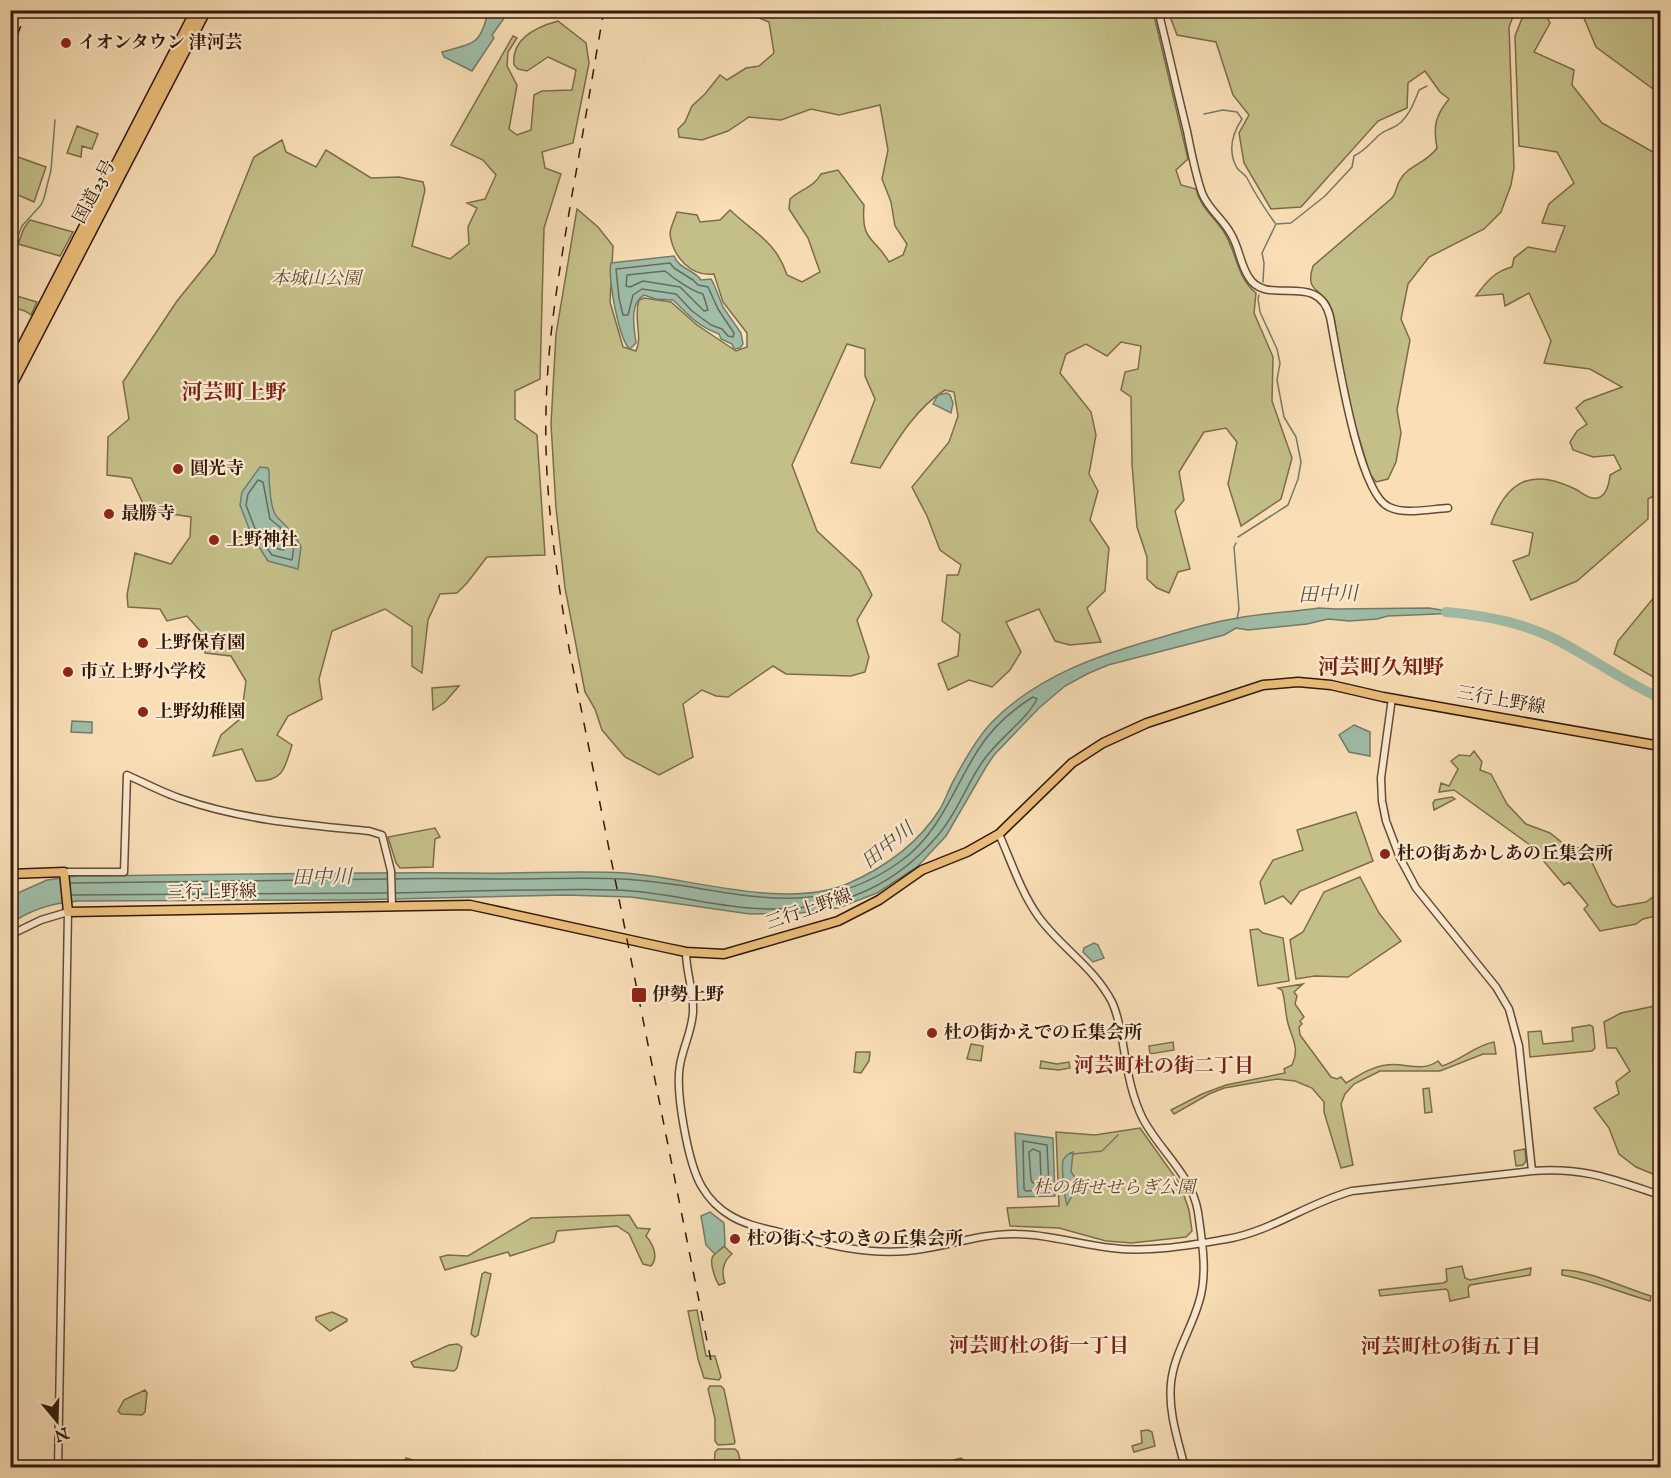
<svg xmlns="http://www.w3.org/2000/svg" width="1671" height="1478" viewBox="0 0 1671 1478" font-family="'IM FELL English','Noto Serif JP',serif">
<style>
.green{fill:#c4bf89;stroke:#7c6c4a;stroke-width:1.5}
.water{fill:#9fbda8;stroke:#747b6a;stroke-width:1.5}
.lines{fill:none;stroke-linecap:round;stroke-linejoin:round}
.shore{stroke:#696b5a;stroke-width:1.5}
.stream{stroke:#747b6a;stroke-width:1.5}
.river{stroke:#9fbda8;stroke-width:10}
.minor-casing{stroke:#644a36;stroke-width:9}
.major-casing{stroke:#33190c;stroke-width:11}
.highway-casing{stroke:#33190c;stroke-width:12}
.minor{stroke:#fbead0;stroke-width:6}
.major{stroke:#ecbf7b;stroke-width:8}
.highway{stroke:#ecbf7b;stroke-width:9}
.rail{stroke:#33190c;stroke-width:1.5;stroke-dasharray:10 10;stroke-linecap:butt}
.poi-dot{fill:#8f2418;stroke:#fbead0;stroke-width:2}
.labels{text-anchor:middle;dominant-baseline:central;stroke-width:4.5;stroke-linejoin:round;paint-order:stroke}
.poi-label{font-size:18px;font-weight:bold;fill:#33190c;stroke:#fbead0;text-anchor:start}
.street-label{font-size:18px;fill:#33190c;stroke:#fbead0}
.park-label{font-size:18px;font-style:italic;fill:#5e4b32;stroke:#fbead0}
.water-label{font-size:20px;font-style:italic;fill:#595243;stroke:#fbead0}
.neighbourhood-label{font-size:20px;font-weight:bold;fill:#7a1f14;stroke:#fbead0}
.quarter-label{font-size:21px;font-weight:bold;fill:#7a1f14;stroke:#fbead0}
</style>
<rect width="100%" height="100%" fill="#f9deb6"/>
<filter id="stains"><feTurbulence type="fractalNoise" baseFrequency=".00333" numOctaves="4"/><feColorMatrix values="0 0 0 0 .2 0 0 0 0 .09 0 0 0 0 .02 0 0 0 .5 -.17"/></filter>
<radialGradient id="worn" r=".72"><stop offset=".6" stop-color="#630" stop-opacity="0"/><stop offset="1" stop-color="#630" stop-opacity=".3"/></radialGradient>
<path class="green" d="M 742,11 L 1153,11 L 1188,159 L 1176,170 L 1181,185 L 1196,189 C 1200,207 1214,217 1224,232 C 1237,252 1236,277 1256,293 L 1254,313 L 1273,357 L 1272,401 L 1292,458 L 1281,499 L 1241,526 L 1228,484 L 1237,442 L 1226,428 L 1204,432 L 1179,472 L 1184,500 L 1175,511 L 1190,569 L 1178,572 L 1169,593 L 1157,588 L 1147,579 L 1147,557 L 1137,527 L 1132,464 L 1131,397 L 1121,390 L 1125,372 L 1138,369 L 1141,346 L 1121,342 L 1107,356 L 1086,344 L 1066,354 L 1060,373 L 1091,412 L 1096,435 L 1089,474 L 1098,491 L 1090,520 L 1109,548 L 1105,591 L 1087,608 L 1101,642 L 1070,645 L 1055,641 L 1039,609 L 1006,622 L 1021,652 L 1010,670 L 992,687 L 969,680 L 948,690 L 938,664 L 958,656 L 960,634 L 942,621 L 947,575 L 958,575 L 961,565 L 940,550 L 927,516 L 912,487 L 949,442 L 958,416 L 954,392 L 945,390 C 917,407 897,440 880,468 L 851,463 L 875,399 L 865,376 L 865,349 L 847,344 L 792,465 L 817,531 L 860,571 L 872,595 L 857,620 L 869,657 L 865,672 L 851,676 L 786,674 L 773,666 L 728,697 L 716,696 L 702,690 L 683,704 L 693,757 L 659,775 L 625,757 L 602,730 L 595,709 L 585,692 L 565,588 L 556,508 L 551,424 L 556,334 L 577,209 L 598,227 L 613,246 L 610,302 L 623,347 L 636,351 C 643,336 633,319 639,300 L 644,298 L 671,302 L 697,325 L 736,351 L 747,347 L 747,333 L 723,302 L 714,274 C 691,277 673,257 670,234 C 670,228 675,218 677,212 L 697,215 L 700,222 L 720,220 L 730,210 C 754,233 776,241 787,275 L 802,282 L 820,272 L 808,238 L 789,209 L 790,199 C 801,189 813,188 821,174 L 838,170 L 864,205 C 861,243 874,236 889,262 L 903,255 L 907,244 L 895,226 L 891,202 L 882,179 L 888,150 L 880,105 L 839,115 L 811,109 L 781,120 L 749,117 L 728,131 L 702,140 L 679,137 L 678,129 L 685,122 L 692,106 L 705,94 L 720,75 L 727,80 L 746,68 L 759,66 L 774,53 L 769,22 Z
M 1168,11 L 1515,11 L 1509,27 L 1514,168 L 1511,185 L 1501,212 L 1484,229 L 1429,257 L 1408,284 L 1401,319 L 1410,340 L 1397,410 L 1401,433 L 1396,462 L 1388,479 L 1376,482 L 1370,474 L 1347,399 L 1334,317 C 1333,312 1331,307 1329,303 C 1319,288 1305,291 1313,266 L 1392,198 C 1397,192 1396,186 1400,180 C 1408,165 1427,163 1437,148 C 1433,127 1435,116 1449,99 L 1440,92 L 1425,71 L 1408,83 L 1407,108 L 1378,121 L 1301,207 L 1271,209 L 1244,163 L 1239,133 L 1249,115 L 1233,95 L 1216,42 L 1177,35 Z
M 1525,11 L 1544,11 L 1550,23 L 1534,52 L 1574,70 L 1572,85 L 1602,123 L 1660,156 L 1660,492 L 1648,499 L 1648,519 L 1577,581 L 1531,600 L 1513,561 L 1529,555 L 1533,533 L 1491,524 C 1507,481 1531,468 1573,488 C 1580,491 1587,498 1593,498 C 1606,500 1609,484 1610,475 L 1621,469 L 1614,455 L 1593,457 L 1573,450 L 1570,442 L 1577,431 L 1587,424 L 1576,408 L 1584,401 L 1622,387 L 1590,369 L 1544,363 L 1551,341 L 1529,293 L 1505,306 L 1503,294 L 1476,296 C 1486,282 1495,271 1512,267 L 1514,258 L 1528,247 L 1555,252 L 1565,226 L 1542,223 L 1549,204 L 1574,183 L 1557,152 L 1519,146 L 1515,36 Z
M 1581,11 L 1660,11 L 1660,94 L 1596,47 Z
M 558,21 L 586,43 L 589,63 L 573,143 L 542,152 L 545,168 L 561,174 L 544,228 L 540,379 L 515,391 L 515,419 L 537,435 L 545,555 L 487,557 L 467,583 L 457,593 L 440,594 L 428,620 L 422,673 L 412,666 L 412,627 L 385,609 L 332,631 L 319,679 L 322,699 L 288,716 L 277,735 L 292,745 C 285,768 283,782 256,781 L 242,749 L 213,756 L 221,735 L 241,718 L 246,681 L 231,656 L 205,653 L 202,633 L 187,616 L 167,621 L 160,609 L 128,607 L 127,595 L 135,553 L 171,564 L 190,537 L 191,517 L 146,510 L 131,478 L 107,475 L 108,437 L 129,419 L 123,382 L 177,301 L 215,254 L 254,157 L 282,140 L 286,152 L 316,167 L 326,150 L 371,178 L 399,177 L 423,182 L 425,190 L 412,246 L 450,259 L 469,244 L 468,227 L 477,208 L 467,203 L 485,199 L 496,175 L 483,160 L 451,145 L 513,36 L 517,38 L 508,52 L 507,66 L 517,85 L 509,129 L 517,135 L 531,130 L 534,95 L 542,91 L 572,90 L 576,70 L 548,57 L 527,71 L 518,69 L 514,65 C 511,39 536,27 558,21 Z
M 77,126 L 98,134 L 92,149 L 82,146 L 81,157 L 67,153 Z
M 18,157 L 46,167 L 34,202 L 11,192 L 11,169 Z
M 30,220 L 73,232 L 60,256 L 18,244 L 24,228 Z
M 10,294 L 37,302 L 31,315 L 25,311 L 11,307 Z
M 1660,590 L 1660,681 L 1614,654 L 1618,641 Z
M 459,686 L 445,702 L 433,710 L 432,688 Z
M 1474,751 L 1482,762 L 1480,770 L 1491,774 L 1507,804 L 1526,824 L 1550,833 L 1564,844 L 1586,850 L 1612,904 L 1617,907 L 1646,902 L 1660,892 L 1660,915 L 1643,919 L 1636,924 L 1600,931 L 1584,909 L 1588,905 L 1569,882 L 1564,885 L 1530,845 L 1454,790 L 1439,792 L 1441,783 L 1449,786 L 1458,769 L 1451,761 L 1459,755 L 1470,756 Z
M 1452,797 L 1455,799 L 1434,810 L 1433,803 L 1435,800 Z
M 1356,812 L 1373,861 L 1300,891 L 1291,904 L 1283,896 L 1265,904 L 1260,882 L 1273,860 L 1303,850 L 1297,830 Z
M 435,828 L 440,837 L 435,839 L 433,867 L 400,868 L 396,863 L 388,837 Z
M 1360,877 L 1379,913 L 1401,941 L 1348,977 L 1315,976 L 1296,979 L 1290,940 L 1303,932 L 1324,892 Z
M 1258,929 L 1263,933 L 1283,938 L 1289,981 L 1258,986 L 1250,930 Z
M 1303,984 L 1294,992 L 1297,996 L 1295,1004 L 1304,1017 L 1300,1021 L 1302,1024 L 1299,1027 L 1300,1035 L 1331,1077 L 1337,1079 L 1341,1077 L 1346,1083 C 1358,1076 1371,1067 1386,1065 C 1405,1062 1421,1073 1438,1061 L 1442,1066 C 1461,1060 1476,1045 1494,1042 L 1496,1054 L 1483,1054 L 1440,1071 L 1380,1071 L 1354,1084 L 1345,1094 L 1341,1104 L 1353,1165 L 1341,1168 L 1324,1112 L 1324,1102 L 1312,1088 L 1295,1081 L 1277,1079 L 1224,1088 L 1209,1094 L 1174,1114 L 1171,1110 L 1202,1094 L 1226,1085 L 1285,1073 L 1284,1069 L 1292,1065 C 1301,1047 1290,1036 1287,1019 C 1285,1009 1285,999 1282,990 L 1278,988 Z
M 1660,1005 L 1660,1048 L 1653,1051 L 1654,1073 L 1660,1074 L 1660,1165 L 1653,1174 L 1636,1167 L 1619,1154 L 1609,1128 L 1594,1108 L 1619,1094 L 1616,1082 L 1630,1071 L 1616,1048 L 1607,1048 L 1604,1022 L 1621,1013 Z
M 1590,1025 L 1593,1027 L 1595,1048 L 1592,1051 L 1530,1057 L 1528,1032 L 1541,1031 L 1543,1044 L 1573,1041 L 1572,1028 Z
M 1173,1042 L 1174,1050 L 1150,1054 L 1149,1046 Z
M 971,1044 L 983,1046 L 981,1061 L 967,1059 Z
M 856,1052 L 870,1052 L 869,1061 L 861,1073 L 854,1072 Z
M 1041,1061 L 1057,1064 L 1069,1062 L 1070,1068 L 1059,1070 L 1040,1068 Z
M 1429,1088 L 1432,1112 L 1425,1113 L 1423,1089 Z
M 1140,1128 L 1180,1184 L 1189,1210 L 1192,1231 L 1186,1237 L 1132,1243 L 1106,1241 L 1059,1228 L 1010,1226 L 1007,1208 L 1059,1206 L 1056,1132 L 1095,1135 Z
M 1525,1149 L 1526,1161 L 1523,1165 L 1516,1166 L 1514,1151 Z
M 629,1215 L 637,1228 L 650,1229 L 646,1236 C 653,1244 659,1257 651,1266 L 643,1264 L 629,1234 L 617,1226 L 557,1231 L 554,1242 L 510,1256 L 508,1252 L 445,1270 L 440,1257 L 448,1255 L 468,1256 L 531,1218 Z
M 724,1246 L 732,1254 C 723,1261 721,1272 725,1283 L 719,1285 C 715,1279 709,1262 713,1256 C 715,1253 722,1249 724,1246 Z
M 1462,1266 L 1465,1278 L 1470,1280 L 1531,1268 L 1530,1275 L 1470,1285 L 1468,1288 L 1469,1297 L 1450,1301 L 1448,1291 L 1446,1289 L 1380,1296 L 1379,1290 L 1443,1283 L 1447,1281 L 1446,1269 Z
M 1562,1270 C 1589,1270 1624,1288 1651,1296 L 1650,1301 C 1621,1293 1592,1280 1562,1275 Z
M 485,1272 L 491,1274 L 478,1335 L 475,1337 L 471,1334 L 482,1274 Z
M 697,1310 L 706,1356 L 715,1356 L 721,1377 L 719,1380 L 704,1378 L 698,1359 L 688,1311 Z
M 332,1312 L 347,1319 L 347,1321 L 330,1331 L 316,1320 L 316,1317 Z
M 458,1344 L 462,1347 L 457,1368 L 454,1371 L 414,1367 L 411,1362 L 449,1345 Z
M 710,1386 L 721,1386 L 724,1389 L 735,1442 L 734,1444 L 718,1445 L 715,1441 L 715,1419 L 708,1389 Z
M 145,1390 L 147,1393 L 145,1412 L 142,1415 L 121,1414 L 118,1411 L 124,1400 Z
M 1148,1430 L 1152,1432 L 1155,1446 L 1134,1452 L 1132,1446 L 1142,1443 L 1141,1431 Z
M 718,1449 L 735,1449 L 738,1452 L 742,1467 L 714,1467 L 715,1452 Z
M 406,1458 L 433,1466 L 434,1467 L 404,1467 Z
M 961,1458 L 973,1467 L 947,1467 L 954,1460 Z"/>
<path class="water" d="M 488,11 L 514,11 L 511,15 L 507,14 L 492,35 L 494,38 L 472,71 L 444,57 L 442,52 C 474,43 481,45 488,11 Z
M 674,256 C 679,269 693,269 701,280 L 711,279 L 713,282 L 723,307 L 741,333 L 743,344 L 740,348 L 734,349 L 732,344 L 721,339 L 719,334 C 696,325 690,316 673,300 L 656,299 L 644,295 C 629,303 634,328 636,343 L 630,349 C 619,341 607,275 611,263 Z
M 947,393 L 950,395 L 953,403 L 951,413 L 933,404 L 938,395 Z
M 260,467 L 268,468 L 269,471 C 269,481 270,510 277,517 C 286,526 296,535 301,547 L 298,569 L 268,561 L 252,536 L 240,505 L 242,492 Z
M 1319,608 L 1335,609 L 1429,608 L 1460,613 L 1388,616 L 1377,619 L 1349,621 L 1328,619 L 1307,624 L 1248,630 L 1236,628 L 1224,635 L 1108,665 L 1087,674 L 1065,686 L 1039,708 L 994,755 L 986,767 L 946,836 L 917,867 L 877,893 L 838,908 L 800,913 L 750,914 L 631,897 L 565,895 L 350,900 L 77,901 C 54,903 30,909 11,924 L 11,896 L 47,880 L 77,876 C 208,875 339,872 470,873 C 521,874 574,870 625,873 C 691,878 784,910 847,884 C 884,868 918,844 940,809 C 946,799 949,788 955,778 C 965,759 977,738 992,722 C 1037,676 1099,655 1159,638 C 1185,630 1211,622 1238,618 C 1265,613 1292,612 1319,608 Z
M 72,721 L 92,722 L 92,733 L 71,732 Z
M 1354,725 L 1370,732 L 1370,756 L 1349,752 L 1339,735 Z
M 1094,943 L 1098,945 L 1104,958 L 1093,962 L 1083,952 L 1084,948 Z
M 1015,1133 L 1053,1138 L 1055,1196 L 1018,1197 Z
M 1073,1152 L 1071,1172 L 1078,1181 L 1078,1185 L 1067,1205 C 1065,1199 1061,1167 1063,1161 C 1064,1157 1069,1153 1073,1152 Z
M 710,1212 L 724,1223 L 725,1245 L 715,1254 L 706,1245 L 701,1216 Z"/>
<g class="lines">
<path class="shore" d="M 670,263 L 674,268 L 693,280 L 698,285 L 708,287 L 718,309 L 734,333 L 733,337 L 728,336 L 722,329 L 711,325 L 692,311 L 676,294 L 642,289 L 633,295 L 628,315 L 623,315 L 619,298 L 616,269 Z
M 665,271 C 674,279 692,291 703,294 L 708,310 L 704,311 L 680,287 L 643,281 L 630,287 L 626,286 L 627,275 Z
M 258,480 L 263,482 L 270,519 L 280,527 L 294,546 L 292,560 L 272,555 L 257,534 L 246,505 L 248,494 Z
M 266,528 L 274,532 L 285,546 L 284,550 L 278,549 L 265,532 Z
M 396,879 C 434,878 472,879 510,879 C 547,879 586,877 623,879 C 724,884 808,929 901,861 C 940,833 953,789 978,750 C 991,729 1012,710 1033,697 L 1037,699 C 1026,721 995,741 981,764 C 966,786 957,813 939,834 C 889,894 826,914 749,908 C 710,905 671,894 632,891 C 599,888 565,890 532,890 C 487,890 442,892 396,893
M 71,883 L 387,879
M 72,895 L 387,893
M 1023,1141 L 1047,1145 L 1049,1187 L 1047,1190 L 1026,1191 L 1024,1189 Z
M 1033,1149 L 1040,1152 L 1041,1180 L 1038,1183 L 1033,1183 L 1031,1180 L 1029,1152 Z"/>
<path class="stream" d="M 1204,114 L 1223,110 L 1237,112 L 1242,119 C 1232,134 1227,150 1237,168 C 1240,172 1245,174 1247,178 C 1255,194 1265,209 1275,223
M 10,256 L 22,226 L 41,205 L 44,198 L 51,170 L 55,120
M 1263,282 L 1264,263 L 1262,253 L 1276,224 L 1291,223 L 1325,196 L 1352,167 L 1354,156 C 1364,151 1369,145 1376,138 C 1381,132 1386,131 1392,128 C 1407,122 1414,103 1419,90 L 1427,86
M 1238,537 L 1288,505 L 1298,479 L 1301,462 L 1296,437 L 1284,417 L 1277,380 L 1280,363 L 1277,349 L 1260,312 L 1258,299 L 1259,295
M 1236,543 L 1234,547 L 1239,609 L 1237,619
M 1073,1154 L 1102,1151 L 1118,1135"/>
<path class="river" d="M 1446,612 C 1484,615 1525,623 1559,641 C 1593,659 1625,682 1660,698"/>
<defs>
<path id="minor" d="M 1158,10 C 1168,50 1177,91 1187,131 C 1191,151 1195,173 1202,193 C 1208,209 1223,219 1231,234 C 1239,247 1240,263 1248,276 C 1266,309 1318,269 1330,317 C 1337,352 1358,494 1389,507 C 1405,515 1430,509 1448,508
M 999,834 C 1011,861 1021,892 1038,916 C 1060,947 1094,967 1112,1002 C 1119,1017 1121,1033 1124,1050 C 1128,1074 1132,1097 1143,1119 C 1160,1151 1192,1175 1198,1212 C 1202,1241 1208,1274 1199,1302 C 1191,1330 1174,1354 1171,1383 C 1168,1412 1178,1440 1185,1468
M 64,872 L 124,872 L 127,775 C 145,783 163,793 182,799 C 242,820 306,825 369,831 L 382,835 L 391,871 L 392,907
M 10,935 L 41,920 L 68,912 L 58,1468
M 686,952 C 686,972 694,992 693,1012 C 692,1031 683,1047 680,1065 C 675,1091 688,1164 702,1187 C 709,1199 719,1209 731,1216 C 746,1225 763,1228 779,1232 C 821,1243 863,1255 907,1251 C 943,1248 979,1233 1016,1234 C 1049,1234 1080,1245 1112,1248 C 1149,1253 1191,1245 1227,1239 C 1272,1231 1308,1203 1352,1191 L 1532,1171 L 1519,1046 L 1509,1009 L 1496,987 L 1416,888 L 1400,858 L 1386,821 L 1382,801 L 1381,778 L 1392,698
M 1532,1171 C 1584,1167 1612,1179 1660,1195"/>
<path id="major" d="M 10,874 L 64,872 L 68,912 L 470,905 L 667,948 L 686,952 L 724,954 L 838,921 L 879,900 L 922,870 L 967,852 L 999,834 L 1072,763 L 1103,743 L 1147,723 L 1263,685 L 1298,682 L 1331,685 L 1383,697 L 1660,746"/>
<path id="highway" d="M 10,370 L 196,10
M 10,388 L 206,10"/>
</defs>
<use href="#minor" class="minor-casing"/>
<use href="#major" class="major-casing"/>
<use href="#highway" class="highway-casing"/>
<use href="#minor" class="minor"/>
<use href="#major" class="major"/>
<use href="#highway" class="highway"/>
<path class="rail" d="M 604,10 C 593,72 583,134 572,195 C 560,267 547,339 546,412 C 544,492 556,570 569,648 L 711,1361
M 10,54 L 27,10"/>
</g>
<g class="poi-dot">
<circle cx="66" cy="43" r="6"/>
<circle cx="178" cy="469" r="6"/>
<circle cx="109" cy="514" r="6"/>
<circle cx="214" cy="540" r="6"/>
<circle cx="143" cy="643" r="6"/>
<circle cx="68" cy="672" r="6"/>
<circle cx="143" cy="712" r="6"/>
<circle cx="1385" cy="854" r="6"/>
<rect x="631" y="987" width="16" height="16" rx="3"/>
<circle cx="932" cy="1033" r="6"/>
<circle cx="735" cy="1239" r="6"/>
</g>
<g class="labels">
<g class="poi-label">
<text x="78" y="43">イオンタウン 津河芸</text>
<text x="190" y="469">圓光寺</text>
<text x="121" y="514">最勝寺</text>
<text x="226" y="540">上野神社</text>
<text x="155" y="643">上野保育園</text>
<text x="80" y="672">市立上野小学校</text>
<text x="155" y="712">上野幼稚園</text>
<text x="1397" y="854">杜の街あかしあの丘集会所</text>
<text x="652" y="995">伊勢上野</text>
<text x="944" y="1033">杜の街かえでの丘集会所</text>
<text x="747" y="1239">杜の街くすのきの丘集会所</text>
</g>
<g class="street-label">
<text transform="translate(95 192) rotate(-62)">国道23号</text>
<text transform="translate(1501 701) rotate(10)">三行上野線</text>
<text transform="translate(212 893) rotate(-1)">三行上野線</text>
<text transform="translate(809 910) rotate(-19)">三行上野線</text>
</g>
<g class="park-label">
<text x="316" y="279">本城山公園</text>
<text x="1114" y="1188">杜の街せせらぎ公園</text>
</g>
<g class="water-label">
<text transform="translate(1328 595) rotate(-2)">田中川</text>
<text transform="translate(888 846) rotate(-39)">田中川</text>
<text transform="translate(322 878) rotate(-1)">田中川</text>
</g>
<g class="neighbourhood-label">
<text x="1164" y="1066">河芸町杜の街二丁目</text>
<text x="1039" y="1346">河芸町杜の街一丁目</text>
<text x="1451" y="1347">河芸町杜の街五丁目</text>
</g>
<g class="quarter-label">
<text x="234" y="393">河芸町上野</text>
<text x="1381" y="668">河芸町久知野</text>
</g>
</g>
<rect width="1671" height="1478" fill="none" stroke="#f9deb6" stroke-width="36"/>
<rect x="12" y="12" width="1647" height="1454" fill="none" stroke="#33190c" stroke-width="3"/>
<rect x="18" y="18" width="1635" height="1442" fill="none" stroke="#33190c" stroke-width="1.5"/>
<g transform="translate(57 1421) rotate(161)" stroke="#fbead0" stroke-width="4.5" paint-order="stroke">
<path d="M0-4.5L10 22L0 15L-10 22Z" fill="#33190c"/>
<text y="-9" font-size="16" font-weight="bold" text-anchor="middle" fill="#33190c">N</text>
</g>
<rect width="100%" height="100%" filter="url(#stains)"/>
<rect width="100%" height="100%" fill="url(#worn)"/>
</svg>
